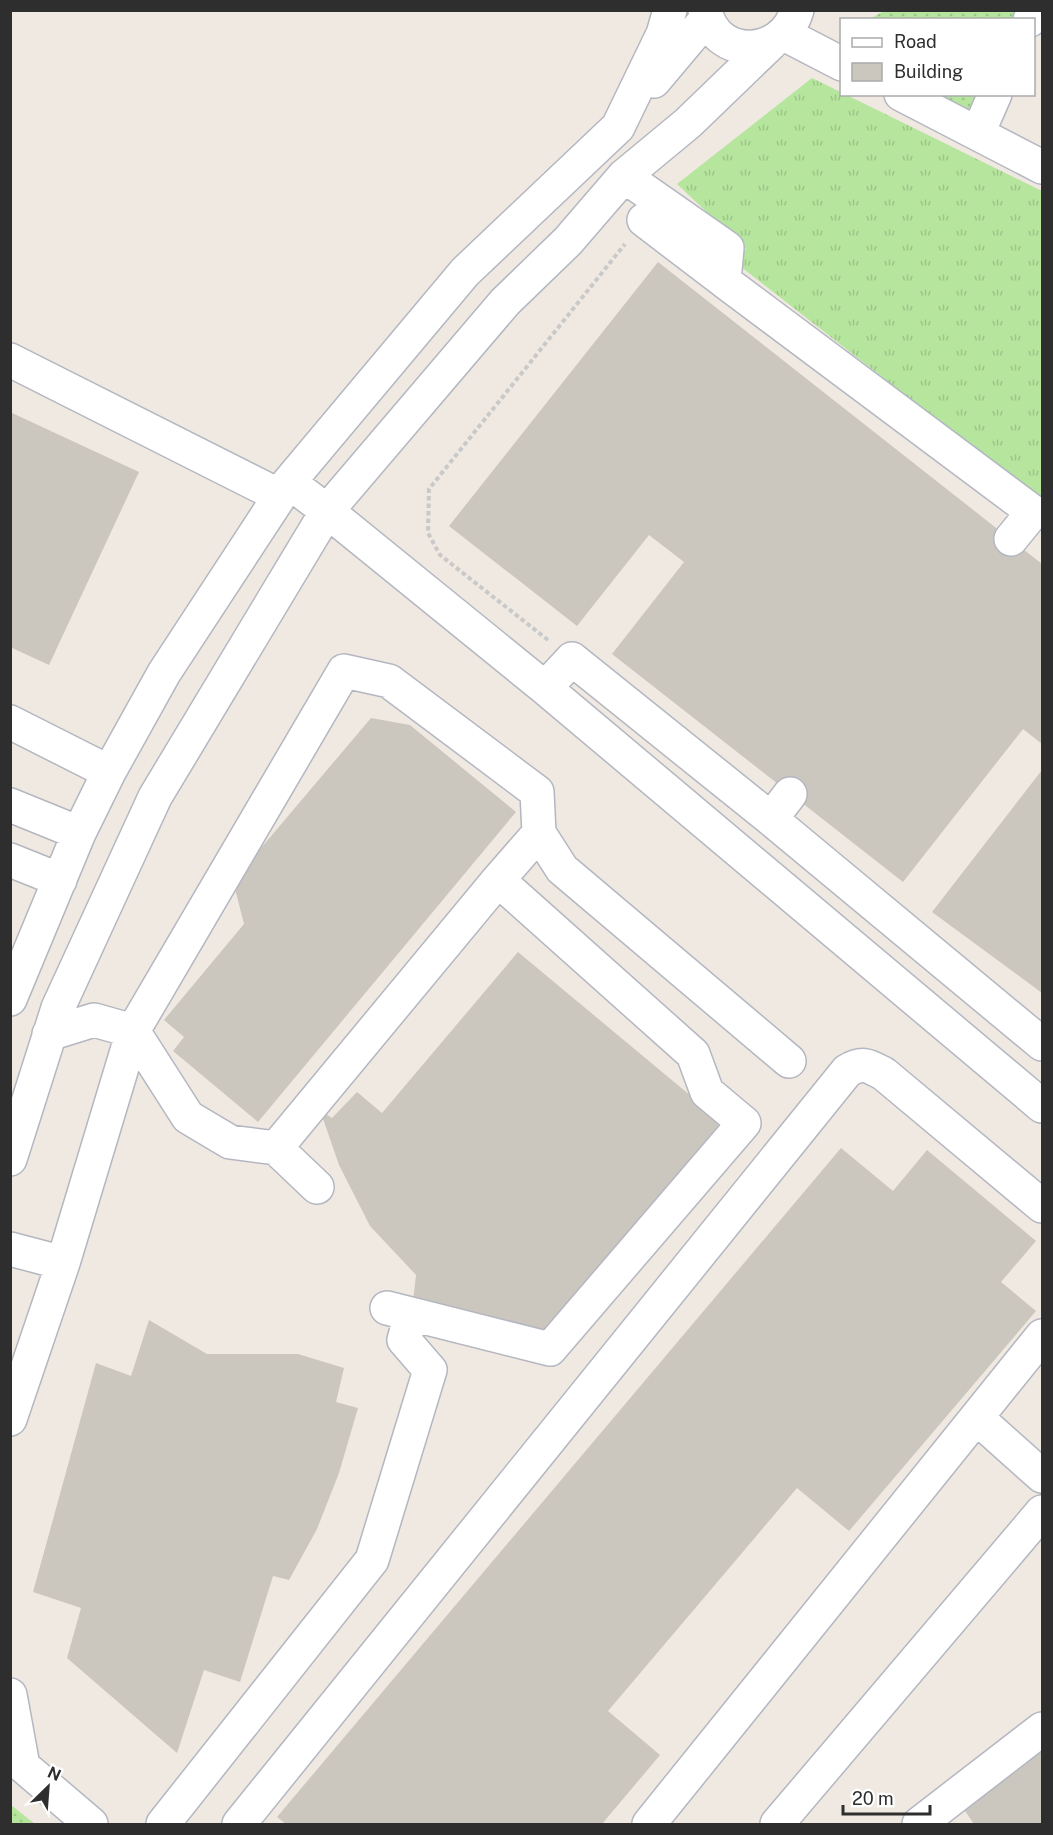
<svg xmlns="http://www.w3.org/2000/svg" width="1053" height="1835" viewBox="0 0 1053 1835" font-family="'Public Sans',sans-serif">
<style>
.grass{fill:url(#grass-tufts)}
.park{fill:url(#park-dots)}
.building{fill:#cbc7bf}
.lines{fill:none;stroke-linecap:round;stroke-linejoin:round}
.minor-casing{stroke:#b4b7c1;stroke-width:36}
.path{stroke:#c9c9c9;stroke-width:4;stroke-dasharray:4.5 3;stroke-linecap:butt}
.minor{stroke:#fff;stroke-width:33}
</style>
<defs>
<pattern id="grass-tufts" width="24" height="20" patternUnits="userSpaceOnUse" patternTransform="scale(1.5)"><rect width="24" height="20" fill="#b6e59e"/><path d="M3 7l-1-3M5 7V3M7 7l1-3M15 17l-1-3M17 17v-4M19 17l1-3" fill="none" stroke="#9dc588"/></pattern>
<pattern id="park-dots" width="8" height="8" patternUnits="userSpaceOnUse" patternTransform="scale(1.5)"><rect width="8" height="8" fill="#b6e59e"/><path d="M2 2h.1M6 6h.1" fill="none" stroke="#9dc588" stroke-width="1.8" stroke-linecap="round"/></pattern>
</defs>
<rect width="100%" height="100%" fill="#efe9e1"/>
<path class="grass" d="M 812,78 L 1042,191 L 1042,506 L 1009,476 L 736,263 L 746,249 L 677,184 Z"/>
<path class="park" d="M 884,11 L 1019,11 L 1015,19 L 868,20 Z
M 932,95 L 979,95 L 970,113 Z
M 11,1805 L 35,1824 L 11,1824 Z"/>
<path class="building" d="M 658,262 L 1042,564 L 1042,744 L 1023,729 L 903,882 L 612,654 L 684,562 L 649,535 L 577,626 L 449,526 Z
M 10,412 L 139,472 L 49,665 L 10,647 Z
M 371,718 L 410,725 L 516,812 L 258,1122 L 173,1051 L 184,1037 L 164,1020 L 244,924 L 233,881 Z
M 1042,770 L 1042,993 L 932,912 Z
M 518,952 L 727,1126 L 547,1340 L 413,1302 L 416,1275 L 370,1226 L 339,1165 L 320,1110 L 332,1118 L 357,1092 L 382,1113 Z
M 841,1148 L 893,1191 L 927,1150 L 1036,1241 L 1001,1282 L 1036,1311 L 849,1531 L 797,1488 L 608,1711 L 660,1755 L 602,1824 L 286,1824 L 277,1817 Z
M 149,1320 L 207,1354 L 298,1354 L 344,1368 L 336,1402 L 358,1408 L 339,1473 L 317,1529 L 289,1580 L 273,1576 L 240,1682 L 204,1670 L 177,1753 L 67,1658 L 81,1608 L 33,1592 L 96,1363 L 131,1376 Z
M 1042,1739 L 1042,1824 L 974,1824 L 963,1808 Z"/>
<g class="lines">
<defs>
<path id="minor" d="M 705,10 C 716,61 783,58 797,10
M 1030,20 L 1034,10
M 784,34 L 842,64
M 654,81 L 707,18
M 901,94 L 1042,167
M 978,133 L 995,94
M 624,176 L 727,248 L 724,281 L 1033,512 L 1011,539
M 644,220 L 724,281
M 10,360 L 280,496
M 289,482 L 327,511 L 545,688 L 1042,1106
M 545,688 L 572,659 L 771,819
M 10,722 L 109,772
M 790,794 L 771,819 L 1042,1044
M 10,805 L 79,833
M 10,860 L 60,880
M 498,880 L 539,833
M 10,999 L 79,833 L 109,772 L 164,673 L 289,482 L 465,272 L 618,127 L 663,34 L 670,10
M 49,1034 L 94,1020 L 133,1031 L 188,1117 L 230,1142 L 276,1148
M 10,1159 L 58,1008 L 155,797 L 327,511 L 505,302 L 568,241 L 624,176 L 688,123 L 771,43
M 317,1187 L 276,1148 L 498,880 L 693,1054 L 707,1092 L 744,1123 L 550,1349 L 387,1308
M 10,1249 L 63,1263 L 10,1419
M 63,1263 L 133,1031 L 344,671 L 389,681 L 537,792 L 539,833 L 562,869 L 789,1061
M 977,1418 L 1042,1476
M 10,1695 L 23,1766 L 91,1824
M 163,1824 L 372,1560 L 430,1370 L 404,1340 L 411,1314
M 239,1824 L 847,1071 C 863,1061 869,1066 884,1074 L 1042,1206
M 649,1824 L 1042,1336
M 777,1824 L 1042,1512
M 919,1824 L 1042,1729"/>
</defs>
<use href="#minor" class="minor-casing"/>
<path class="path" d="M 548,640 L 440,555 L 428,533 L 429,489 L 625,244"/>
<use href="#minor" class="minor"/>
</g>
<rect width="1053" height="1835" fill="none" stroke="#2e2e2e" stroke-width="24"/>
<rect x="840" y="18" width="195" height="78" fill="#ffffff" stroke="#ababab" stroke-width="1.5"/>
<rect x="852" y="38" width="30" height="9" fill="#ffffff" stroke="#ababab" stroke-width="1.5"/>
<text x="894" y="48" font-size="18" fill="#2e2e2e">Road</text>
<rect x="852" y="63" width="30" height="18" fill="#cbc7bf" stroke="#ababab" stroke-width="1.5"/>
<text x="894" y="78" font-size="18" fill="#2e2e2e">Building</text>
<g transform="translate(48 1787) rotate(25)" stroke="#ffffff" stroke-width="4.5" paint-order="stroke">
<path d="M0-4.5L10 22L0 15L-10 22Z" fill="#2e2e2e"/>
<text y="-9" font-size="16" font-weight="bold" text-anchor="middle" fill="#2e2e2e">N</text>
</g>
<path d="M843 1805v9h87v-9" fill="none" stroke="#2e2e2e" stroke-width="3"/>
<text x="852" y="1805" font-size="18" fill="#2e2e2e" stroke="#ffffff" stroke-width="4.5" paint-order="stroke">20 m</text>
</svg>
